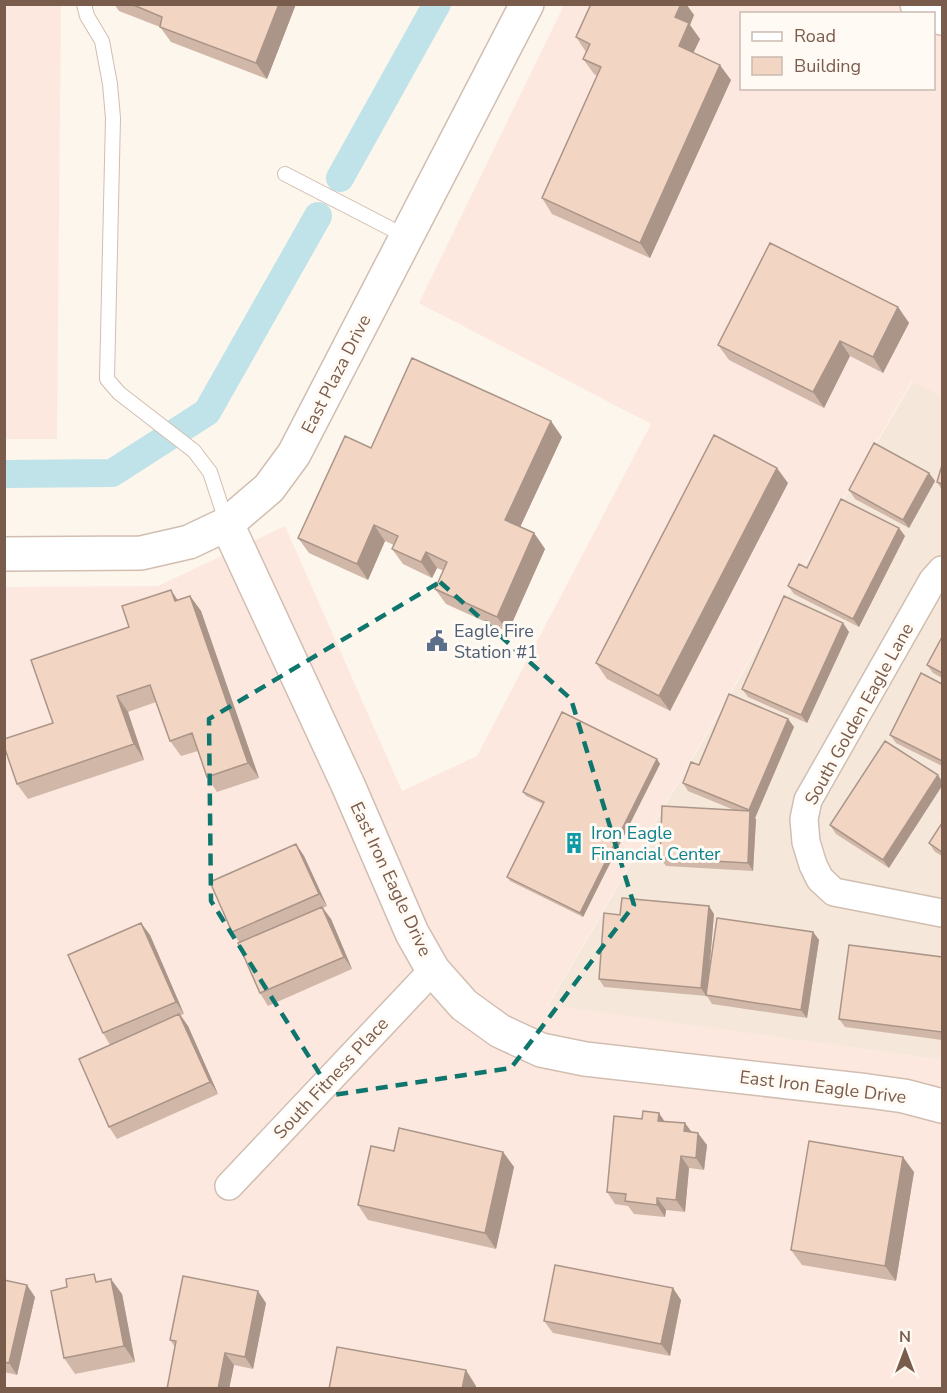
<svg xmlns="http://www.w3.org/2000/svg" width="947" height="1393" viewBox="0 0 947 1393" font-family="'Nunito Sans',sans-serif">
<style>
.residential{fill:#f5e8da}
.commercial{fill:#fde8e0;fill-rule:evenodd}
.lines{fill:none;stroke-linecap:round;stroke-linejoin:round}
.canal{stroke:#bfe3e8;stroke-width:28}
.service-casing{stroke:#d1beb0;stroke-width:16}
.minor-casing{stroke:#d1beb0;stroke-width:30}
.tertiary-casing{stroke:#d1beb0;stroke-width:36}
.secondary-casing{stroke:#d6c0b0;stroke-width:36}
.service{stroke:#fff;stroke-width:14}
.minor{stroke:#fff;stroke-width:27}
.tertiary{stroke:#fff;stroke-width:33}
.secondary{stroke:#fff;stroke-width:33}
.wall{fill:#d1b7a8}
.shaded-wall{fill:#aa9588}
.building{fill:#f3d5c3;stroke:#aa9588;stroke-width:1.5}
.marked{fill:none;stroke:#0f766e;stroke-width:4.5;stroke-dasharray:12 8;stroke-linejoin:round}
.labels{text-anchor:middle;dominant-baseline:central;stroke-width:6;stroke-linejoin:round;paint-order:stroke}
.street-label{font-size:18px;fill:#7a5c4d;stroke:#fffaf3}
.service-label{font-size:18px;fill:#4e5e75;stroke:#fffaf3;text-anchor:start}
.culture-label{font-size:18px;fill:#0d838f;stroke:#fffaf3;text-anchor:start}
</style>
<rect width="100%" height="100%" fill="#fdf6ec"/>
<path class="residential" d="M 913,381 L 942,396 L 942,1060 L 548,1006 Z"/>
<path class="commercial" d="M 5,4 L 61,5 L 57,439 L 5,439 Z
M 564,5 L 942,5 L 942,396 L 912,381 L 548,1005 L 942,1060 L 942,1388 L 5,1388 L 4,587 L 158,586 L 285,526 L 402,791 L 477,756 L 651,424 L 419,303 ZM 742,14 L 934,14 L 934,88 L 742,88 Z"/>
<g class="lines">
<path class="canal" d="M 340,178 L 437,4
M 4,474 L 112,473 L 207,412 L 318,216"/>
<defs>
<path id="service" d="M 84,4 L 87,16 L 102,41 L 110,84 L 113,118 L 107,379 L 119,393 L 194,451 L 210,472 L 227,524
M 285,174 L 407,237"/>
<path id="minor" d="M 942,570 L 933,580 L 808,800 L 804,819 L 806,842 L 813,865 L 820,879 L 834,892 L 942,913
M 229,1186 L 433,970"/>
<path id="tertiary" d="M 227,524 L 348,785 L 412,933 L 433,970 L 464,1005 L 500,1031 L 541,1050 L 585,1059 L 868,1091 L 904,1096 L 942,1106
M 4,554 L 141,553 L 189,542 L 227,524 L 269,488 L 294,454 L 527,4"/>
<path id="secondary" d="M 917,4 L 942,18"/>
</defs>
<use href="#service" class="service-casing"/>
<use href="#minor" class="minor-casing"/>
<use href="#tertiary" class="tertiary-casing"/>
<use href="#secondary" class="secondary-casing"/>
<use href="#service" class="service"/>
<use href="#minor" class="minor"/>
<use href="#tertiary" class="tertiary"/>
<use href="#secondary" class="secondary"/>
</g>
<path class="wall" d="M 114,4 L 296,4 L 267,79 L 171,42 L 160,27 L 119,11 Z
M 591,4 L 686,4 L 694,15 L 690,25 L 700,39 L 693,53 L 731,80 L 650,258 L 552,214 L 542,198 L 597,76 L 594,74 L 583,59 L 586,52 L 576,37 Z
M 898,307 L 909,323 L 883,373 L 850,356 L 824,408 L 729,360 L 718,345 Z
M 562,437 L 520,527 L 534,533 L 545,549 L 508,632 L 446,604 L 435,589 L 444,571 L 437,568 L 432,578 L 403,564 L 392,549 L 394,545 L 385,541 L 368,580 L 309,553 L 298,538 L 371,448 Z
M 942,465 L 942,490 L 937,482 Z
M 929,473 L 935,481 L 909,528 L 855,499 L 849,490 Z
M 788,483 L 670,711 L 607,679 L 596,663 Z
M 905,536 L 859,627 L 794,594 L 788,586 L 807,568 Z
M 190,596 L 201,611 L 259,778 L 217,792 L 207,777 L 198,751 L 181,756 L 170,741 L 156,702 L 128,712 L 144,760 L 28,799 L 17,784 L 53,723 L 129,627 L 178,600 Z
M 843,623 L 849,632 L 807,723 L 748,697 L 742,689 Z
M 942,637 L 942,678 L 933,673 L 927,665 Z
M 942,684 L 942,766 L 896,743 L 890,735 Z
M 788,719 L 794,727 L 755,818 L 756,819 L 753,871 L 666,866 L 660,858 L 734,810 L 688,791 L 683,783 L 699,765 Z
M 885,741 L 889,868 L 836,834 L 830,825 Z
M 657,759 L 660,764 L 583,917 L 510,881 L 507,877 L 543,804 L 526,796 L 523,792 Z
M 942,823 L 942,856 L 935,852 L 929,843 Z
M 296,844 L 304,856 L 327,906 L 323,908 L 331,919 L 352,969 L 268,1006 L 260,993 L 240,943 L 232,932 Z
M 714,914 L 708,982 L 813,932 L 819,940 L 807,1018 L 712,1004 L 707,996 L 604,987 L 599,979 L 620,915 Z
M 141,923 L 150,935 L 184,1014 L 181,1015 L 188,1026 L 218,1094 L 117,1139 L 109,1127 L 110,1045 L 103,1033 Z
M 942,957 L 942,1040 L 845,1027 L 839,1019 Z
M 665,1121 L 691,1132 L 707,1145 L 704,1170 L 689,1168 L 685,1212 L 666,1210 L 665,1217 L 634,1214 L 628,1206 L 615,1204 L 607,1192 Z
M 394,1151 L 503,1152 L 514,1167 L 496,1249 L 368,1220 L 358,1205 Z
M 914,1172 L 896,1281 L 802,1265 L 791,1250 Z
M 4,1280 L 35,1297 L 17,1375 L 4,1372 Z
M 99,1281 L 122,1294 L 135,1362 L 75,1374 L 64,1358 Z
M 681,1300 L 670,1356 L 553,1333 L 544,1321 Z
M 266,1303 L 253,1369 L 234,1365 L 229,1389 L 167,1389 L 175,1347 L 170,1340 Z"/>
<path class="shaded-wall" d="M 279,4 L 296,4 L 267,79 L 256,63 Z
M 681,4 L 686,4 L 694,15 L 690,25 L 700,39 L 689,62 L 679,46 L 675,17 Z
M 720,65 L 731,80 L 650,258 L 640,243 Z
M 898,307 L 909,323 L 883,373 L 873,357 Z
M 840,341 L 850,356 L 824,408 L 813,392 Z
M 551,421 L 562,437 L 516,536 L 505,520 Z
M 777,468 L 788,483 L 670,711 L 659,696 Z
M 929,473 L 935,481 L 909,528 L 903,520 Z
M 374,525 L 385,541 L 368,580 L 357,564 Z
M 899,528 L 905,536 L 859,627 L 853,619 Z
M 534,533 L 545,549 L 508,632 L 497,617 Z
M 426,552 L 437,568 L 432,578 L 421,562 Z
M 171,590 L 181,605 L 175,601 Z
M 190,596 L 201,611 L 259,778 L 248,763 Z
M 843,623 L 849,632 L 807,723 L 801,715 Z
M 117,696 L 128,712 L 144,760 L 134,744 Z
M 788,719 L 794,727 L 755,818 L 756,819 L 753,871 L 748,863 L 749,810 Z
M 657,759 L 660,764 L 583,917 L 580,913 Z
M 938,775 L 942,781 L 942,786 L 889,868 L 883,860 Z
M 296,844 L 304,856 L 327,906 L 319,894 Z
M 709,906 L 714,914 L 707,997 L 701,988 Z
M 322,907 L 331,919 L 352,969 L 344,957 Z
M 141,923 L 150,935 L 184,1014 L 176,1002 Z
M 813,932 L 819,940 L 807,1018 L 801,1010 Z
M 179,1014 L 188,1026 L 218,1094 L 210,1082 Z
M 659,1113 L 667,1125 L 658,1121 Z
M 685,1123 L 694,1135 L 684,1131 Z
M 698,1133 L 707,1145 L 704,1170 L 696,1158 Z
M 503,1152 L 514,1167 L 496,1249 L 485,1233 Z
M 681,1156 L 689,1168 L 685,1212 L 676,1200 Z
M 903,1157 L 914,1172 L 896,1281 L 885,1266 Z
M 657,1198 L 666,1210 L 665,1217 L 657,1205 Z
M 111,1279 L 122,1294 L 135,1362 L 124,1346 Z
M 27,1285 L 35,1297 L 17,1375 L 9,1363 Z
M 673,1288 L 681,1300 L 670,1356 L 661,1344 Z
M 258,1291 L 266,1303 L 253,1369 L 245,1357 Z
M 225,1353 L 234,1365 L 229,1389 L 218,1389 Z
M 466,1370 L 476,1386 L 476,1389 L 462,1389 Z"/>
<path class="building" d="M 131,4 L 279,4 L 256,63 L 160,27 L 162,17 Z
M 591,4 L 681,4 L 675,17 L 689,23 L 679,46 L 720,65 L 640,243 L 542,198 L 601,67 L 583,59 L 590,44 L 576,37 Z
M 770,243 L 898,307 L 873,357 L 840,341 L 813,392 L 718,345 Z
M 412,358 L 551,421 L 505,520 L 534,533 L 497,617 L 435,589 L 447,562 L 426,552 L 421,562 L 392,549 L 398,536 L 374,525 L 357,564 L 298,538 L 345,436 L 371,448 Z
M 714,435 L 777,468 L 659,696 L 596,663 Z
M 874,443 L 929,473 L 903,520 L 849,490 Z
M 942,465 L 942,484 L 937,482 Z
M 841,499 L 899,528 L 853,619 L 788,586 L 799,564 L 807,568 Z
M 171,590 L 175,601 L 190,596 L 248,763 L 207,777 L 192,733 L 170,741 L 150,685 L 117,696 L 134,744 L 17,784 L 4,746 L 4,739 L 53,723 L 31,660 L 129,627 L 122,606 Z
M 784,596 L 843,623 L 801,715 L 742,689 Z
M 942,637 L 942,673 L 927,665 Z
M 921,673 L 942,684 L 942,761 L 890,735 Z
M 729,694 L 788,719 L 749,810 L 683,783 L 691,762 L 699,765 Z
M 562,712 L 657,759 L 580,913 L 507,877 L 544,802 L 523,792 Z
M 885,741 L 938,775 L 883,860 L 830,825 Z
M 662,806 L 750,811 L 748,863 L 660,858 Z
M 942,823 L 942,852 L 929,843 Z
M 296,844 L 319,894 L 232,932 L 210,882 Z
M 622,898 L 709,906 L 701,988 L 599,979 L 604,913 L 620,915 Z
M 322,907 L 344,957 L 260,993 L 238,943 Z
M 717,918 L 813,932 L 801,1010 L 706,995 Z
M 141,923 L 176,1002 L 103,1033 L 68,955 Z
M 849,945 L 942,957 L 942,1032 L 839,1019 Z
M 179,1014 L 210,1082 L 109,1127 L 79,1059 Z
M 643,1111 L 659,1113 L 658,1121 L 685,1123 L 684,1131 L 698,1133 L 696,1158 L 681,1156 L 676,1200 L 657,1198 L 657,1205 L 625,1201 L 626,1194 L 607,1192 L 614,1116 L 642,1119 Z
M 399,1128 L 503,1152 L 485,1233 L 358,1205 L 371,1146 L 394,1151 Z
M 809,1141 L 903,1157 L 885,1266 L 791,1250 Z
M 555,1265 L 673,1288 L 661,1344 L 544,1321 Z
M 94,1274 L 96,1282 L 111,1279 L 124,1346 L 64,1358 L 51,1291 L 67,1287 L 66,1279 Z
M 183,1276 L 258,1291 L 245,1357 L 225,1353 L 218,1389 L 167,1389 L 176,1341 L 170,1340 Z
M 4,1280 L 27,1285 L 9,1363 L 4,1362 Z
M 337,1347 L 466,1370 L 462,1389 L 329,1389 Z"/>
<path class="marked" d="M 440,582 L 571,699 L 634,905 L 511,1068 L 333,1095 L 211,901 L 209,719 Z"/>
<defs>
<symbol id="civic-bare" viewBox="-9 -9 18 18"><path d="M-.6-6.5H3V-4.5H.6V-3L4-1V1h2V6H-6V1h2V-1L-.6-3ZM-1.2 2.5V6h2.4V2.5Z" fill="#5c6f8a" stroke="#fffaf3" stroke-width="2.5" paint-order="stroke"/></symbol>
<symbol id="building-bare" viewBox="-9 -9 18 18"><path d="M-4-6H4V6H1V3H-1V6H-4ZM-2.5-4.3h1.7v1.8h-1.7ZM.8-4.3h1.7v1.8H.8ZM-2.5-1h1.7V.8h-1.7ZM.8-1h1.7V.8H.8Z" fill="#0f9aa8" stroke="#fffaf3" stroke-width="2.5" paint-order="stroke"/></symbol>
</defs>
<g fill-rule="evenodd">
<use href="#civic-bare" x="422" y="626" width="30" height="30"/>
<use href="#building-bare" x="559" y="828" width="30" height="30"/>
</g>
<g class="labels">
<g class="street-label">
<text transform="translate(336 374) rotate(-63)">East Plaza Drive</text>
<text transform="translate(859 714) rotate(-61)">South Golden Eagle Lane</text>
<text transform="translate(391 879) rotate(65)">East Iron Eagle Drive</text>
<text transform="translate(331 1078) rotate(-47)">South Fitness Place</text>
<text transform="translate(823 1087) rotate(7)">East Iron Eagle Drive</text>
</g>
<g class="service-label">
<text x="454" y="631">Eagle Fire<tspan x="454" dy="21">Station #1</tspan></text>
</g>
<g class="culture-label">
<text x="591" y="833">Iron Eagle<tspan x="591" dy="21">Financial Center</tspan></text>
</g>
</g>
<rect width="947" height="1393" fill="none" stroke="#7a5c4d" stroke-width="12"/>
<rect x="740" y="12" width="195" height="78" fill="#fffaf3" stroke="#cabbb1" stroke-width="1.5"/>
<rect x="752" y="32" width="30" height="9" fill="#ffffff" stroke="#cabbb1" stroke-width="1.5"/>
<text x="794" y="42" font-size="18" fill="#7a5c4d">Road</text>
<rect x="752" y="57" width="30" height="18" fill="#f3d5c3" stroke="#cabbb1" stroke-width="1.5"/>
<text x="794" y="72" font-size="18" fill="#7a5c4d">Building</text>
<g transform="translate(905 1351)" stroke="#fffaf3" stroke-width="4.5" paint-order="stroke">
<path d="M0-4.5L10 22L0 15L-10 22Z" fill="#7a5c4d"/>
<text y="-9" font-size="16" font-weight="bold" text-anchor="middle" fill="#7a5c4d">N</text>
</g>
</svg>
